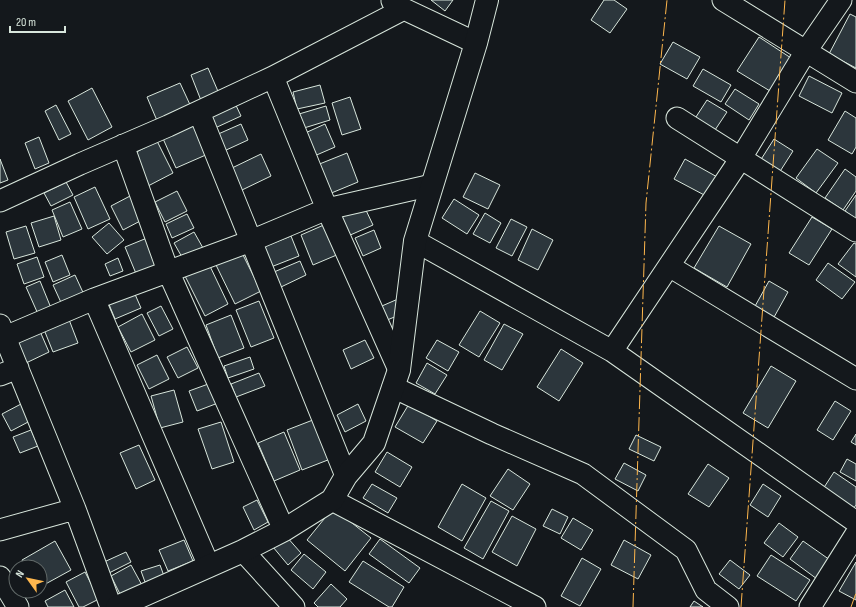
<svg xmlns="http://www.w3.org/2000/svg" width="856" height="607" viewBox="0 0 856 607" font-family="'Sofia Sans Condensed',sans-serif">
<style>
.building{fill:#2c363c;stroke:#d8e6dc}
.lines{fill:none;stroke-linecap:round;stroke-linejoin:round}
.minor-casing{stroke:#d8e6dc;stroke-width:23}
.major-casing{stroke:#d8e6dc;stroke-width:24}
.minor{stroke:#14181c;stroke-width:21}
.major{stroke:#14181c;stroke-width:22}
.power{stroke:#ffb74d;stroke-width:1;stroke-dasharray:14 3 2 3;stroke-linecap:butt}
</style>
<rect width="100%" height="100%" fill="#14181c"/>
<path class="building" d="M 431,0 L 453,0 L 445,11 Z
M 604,0 L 614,0 L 627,9 L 610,33 L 591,20 Z
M 850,14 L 856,17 L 856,68 L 829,54 Z
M 759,37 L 791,58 L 770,91 L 737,71 Z
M 673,42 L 700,57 L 687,79 L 660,64 Z
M 208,68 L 220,96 L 202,103 L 191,75 Z
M 703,69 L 731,85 L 721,102 L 693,86 Z
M 809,76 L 842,93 L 832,113 L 799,96 Z
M 180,83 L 192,109 L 158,123 L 147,97 Z
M 320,85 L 325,103 L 297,109 L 293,92 Z
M 92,88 L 112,127 L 88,140 L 68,101 Z
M 735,89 L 759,104 L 749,120 L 725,104 Z
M 350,97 L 361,129 L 342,135 L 332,103 Z
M 233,99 L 241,116 L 215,128 L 207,111 Z
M 707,100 L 727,112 L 713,133 L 694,120 Z
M 56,105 L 71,134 L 59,140 L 45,111 Z
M 326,106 L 330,120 L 304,128 L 299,114 Z
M 845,111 L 856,118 L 856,147 L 852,154 L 828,140 Z
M 193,119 L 208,154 L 176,168 L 161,134 Z
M 241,124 L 248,140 L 224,151 L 216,135 Z
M 325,124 L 335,147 L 312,157 L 303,134 Z
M 39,137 L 49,163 L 35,169 L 25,143 Z
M 774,139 L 793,151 L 779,173 L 760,161 Z
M 157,141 L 173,173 L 148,186 L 133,154 Z
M 817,149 L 838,163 L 816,193 L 796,178 Z
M 347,153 L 358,182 L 329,194 L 317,165 Z
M 261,154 L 271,176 L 242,190 L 232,168 Z
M 0,159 L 8,180 L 0,183 Z
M 685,159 L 719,178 L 708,197 L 674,179 Z
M 845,169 L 856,177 L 856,191 L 843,210 L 825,198 Z
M 475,173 L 500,185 L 488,209 L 463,197 Z
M 66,182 L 73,195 L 51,206 L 44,193 Z
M 95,187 L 110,219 L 88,229 L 74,197 Z
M 177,191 L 187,211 L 165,222 L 155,202 Z
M 132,195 L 144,219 L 123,230 L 111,206 Z
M 856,195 L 856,219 L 845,211 Z
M 454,199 L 479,215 L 467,234 L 442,218 Z
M 70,202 L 82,229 L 63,237 L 52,210 Z
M 364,206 L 373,225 L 348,236 L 339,217 Z
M 485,213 L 501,223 L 490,243 L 473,234 Z
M 187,214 L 194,228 L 172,238 L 166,224 Z
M 54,216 L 61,240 L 39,247 L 31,223 Z
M 812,217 L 832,229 L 809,265 L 789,253 Z
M 511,219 L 527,227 L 512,256 L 496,248 Z
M 109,223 L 124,240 L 107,254 L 92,237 Z
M 326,224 L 339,254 L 313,265 L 301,235 Z
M 26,226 L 35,253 L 14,259 L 6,232 Z
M 719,226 L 751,244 L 727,287 L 694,268 Z
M 532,229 L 553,240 L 538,270 L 518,260 Z
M 374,230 L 381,248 L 363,256 L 355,238 Z
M 194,232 L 203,248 L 183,259 L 174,243 Z
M 291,236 L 299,256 L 271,267 L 263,247 Z
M 147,238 L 159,267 L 137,276 L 125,247 Z
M 854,243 L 856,244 L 856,277 L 838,264 Z
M 242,253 L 261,291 L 235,304 L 216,265 Z
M 62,255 L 70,275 L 53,282 L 45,262 Z
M 37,257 L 44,277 L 24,284 L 17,264 Z
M 118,258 L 123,271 L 110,276 L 105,264 Z
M 300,261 L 306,275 L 281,287 L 274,272 Z
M 208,262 L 228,304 L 205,316 L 184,274 Z
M 828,263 L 855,282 L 842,299 L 816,280 Z
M 75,275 L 86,299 L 64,309 L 53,285 Z
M 40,281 L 51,308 L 38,314 L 26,287 Z
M 769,281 L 788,292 L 773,319 L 754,308 Z
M 134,292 L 141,308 L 115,319 L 108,302 Z
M 398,299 L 404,313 L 380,323 L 375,309 Z
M 259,301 L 274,338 L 251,347 L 236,310 Z
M 161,306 L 173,329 L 159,336 L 147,313 Z
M 480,311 L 500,323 L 479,357 L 459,345 Z
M 142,314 L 155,340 L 131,352 L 118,327 Z
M 231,315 L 244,348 L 218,358 L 206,325 Z
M 68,317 L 78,343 L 53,352 L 43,327 Z
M 504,324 L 523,334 L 502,370 L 484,360 Z
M 39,329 L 49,352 L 26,363 L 15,340 Z
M 365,340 L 374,358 L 351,369 L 343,350 Z
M 437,340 L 459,352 L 448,371 L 426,358 Z
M 187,347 L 198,368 L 178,378 L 167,357 Z
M 561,349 L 583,363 L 559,401 L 537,387 Z
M 157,355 L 169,379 L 149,389 L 137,365 Z
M 250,357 L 254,369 L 228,378 L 224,366 Z
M 427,363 L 447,375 L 435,394 L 416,383 Z
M 771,366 L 796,381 L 768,428 L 743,413 Z
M 259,373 L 265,386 L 236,397 L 231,384 Z
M 211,383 L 218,403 L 197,411 L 189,391 Z
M 174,390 L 183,422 L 160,428 L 151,396 Z
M 835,401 L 851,411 L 833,440 L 817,430 Z
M 21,404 L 30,421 L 11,431 L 2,414 Z
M 358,404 L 366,421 L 345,432 L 337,415 Z
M 409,404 L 437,421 L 423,443 L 395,427 Z
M 318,418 L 333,458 L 302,470 L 287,430 Z
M 221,422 L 234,462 L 212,469 L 198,429 Z
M 31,430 L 38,446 L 20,453 L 13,437 Z
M 284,432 L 300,470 L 274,481 L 258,443 Z
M 856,434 L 856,445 L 851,442 Z
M 636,435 L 661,447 L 654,461 L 629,449 Z
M 139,445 L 155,480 L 136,489 L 120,453 Z
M 387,452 L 412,467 L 400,487 L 375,472 Z
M 847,459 L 856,464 L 856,481 L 840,472 Z
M 624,463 L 646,475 L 638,491 L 615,479 Z
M 708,464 L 729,478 L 709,507 L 688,494 Z
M 508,469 L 530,484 L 513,510 L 490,496 Z
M 834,472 L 856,487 L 856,505 L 851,512 L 821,492 Z
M 372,484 L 397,498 L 388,513 L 363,498 Z
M 462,484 L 486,498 L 462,541 L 438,527 Z
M 763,484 L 781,496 L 768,517 L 750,505 Z
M 257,500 L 268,522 L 254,530 L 243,507 Z
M 491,501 L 509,511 L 483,559 L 464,548 Z
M 333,508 L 371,538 L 345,571 L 307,540 Z
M 552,509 L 568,517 L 560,534 L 543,526 Z
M 512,516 L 536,529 L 517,566 L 492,552 Z
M 573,518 L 593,530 L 581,550 L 561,538 Z
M 779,523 L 798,537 L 783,557 L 764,543 Z
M 286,536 L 301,553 L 288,565 L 273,547 Z
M 380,539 L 420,568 L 409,583 L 369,554 Z
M 184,540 L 193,561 L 168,571 L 159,550 Z
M 624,540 L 651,555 L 638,579 L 611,565 Z
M 55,541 L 71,570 L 40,587 L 40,567 L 25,567 L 22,560 Z
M 803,541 L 830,560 L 817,579 L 790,559 Z
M 126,552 L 131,562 L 109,573 L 104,562 Z
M 304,554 L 326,572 L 313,589 L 291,570 Z
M 771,555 L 810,580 L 796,601 L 757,576 Z
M 582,558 L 601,569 L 580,606 L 561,596 Z
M 730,560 L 750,575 L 739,589 L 719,574 Z
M 363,561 L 404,587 L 392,607 L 389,607 L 349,582 Z
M 856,562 L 856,600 L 839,591 Z
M 131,565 L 143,587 L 122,598 L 111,576 Z
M 160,565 L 164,576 L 145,582 L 141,571 Z
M 85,572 L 99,599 L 83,607 L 79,607 L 66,582 Z
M 331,584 L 347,599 L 340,607 L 318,607 L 314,603 Z
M 65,590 L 74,607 L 48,607 L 45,601 Z
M 694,601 L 703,607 L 690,607 Z"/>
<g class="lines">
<defs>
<path id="minor" d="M 723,0 L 856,82
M 392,1 L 404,9 L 476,43
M 273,77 L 327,209 L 399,370
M 199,112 L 346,476
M 677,118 L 856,231
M 123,145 L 168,271 L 284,530
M 0,201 L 80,164 L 168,126 L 273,77 L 404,9
M 415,241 L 612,351 L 856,522
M 669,266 L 856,379
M 94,299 L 209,566
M 0,325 L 75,509 L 111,607
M 5,337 L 94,299 L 251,241 L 327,209 L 432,185
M 612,351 L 741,158 L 806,51 L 841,0
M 0,375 L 18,368
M 393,387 L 492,434 L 583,474 L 686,550 L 706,590 L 728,607
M 332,500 L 535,607
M 0,530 L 75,509
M 243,551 L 294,607
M 0,577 L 18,607
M 810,607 L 856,534"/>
<path id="major" d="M 117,607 L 243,551 L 284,530 L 332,500 L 346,476 L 374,443 L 399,370 L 415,241 L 476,43 L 487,0"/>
</defs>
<use href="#minor" class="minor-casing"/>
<use href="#major" class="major-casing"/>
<use href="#minor" class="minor"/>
<use href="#major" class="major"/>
<path class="power" d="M 633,607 L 646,203 L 667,0
M 741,607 L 785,0
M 851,607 L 856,593"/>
</g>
<g transform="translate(28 579) rotate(303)"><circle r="19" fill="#14181c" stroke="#626a69"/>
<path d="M0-3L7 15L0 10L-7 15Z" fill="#ffb74d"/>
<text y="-6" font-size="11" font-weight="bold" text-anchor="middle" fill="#d8e6dc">N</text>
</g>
<path d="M10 26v6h55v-6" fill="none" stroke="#d8e6dc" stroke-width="2"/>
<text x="16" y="26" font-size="12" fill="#d8e6dc" stroke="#14181c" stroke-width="3" paint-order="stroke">20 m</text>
</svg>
